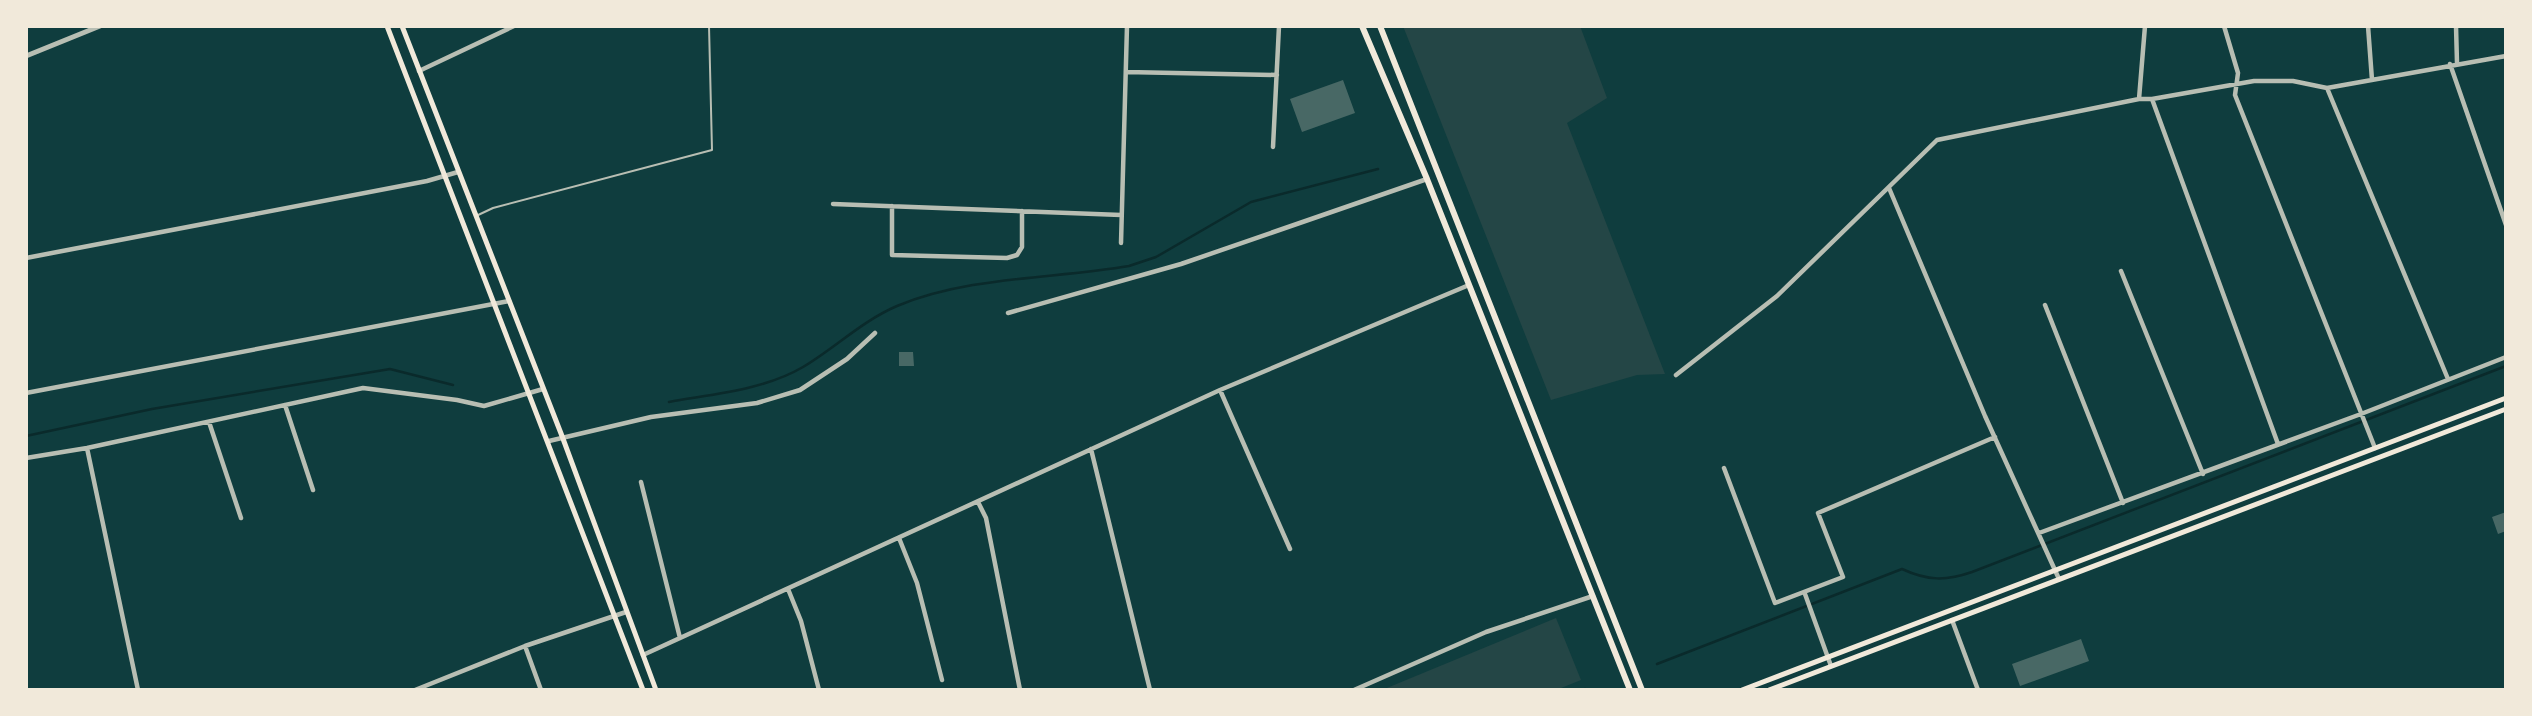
<svg xmlns="http://www.w3.org/2000/svg" width="2532" height="716" viewBox="0 0 2532 716" font-family="'Source Sans 3',sans-serif">
<style>
.green{fill:#244646}
.lines{fill:none;stroke-linecap:round;stroke-linejoin:round}
.stream{stroke:#0a2a2b;stroke-width:2.5}
.building{fill:#486865}
.service{stroke:#b8beb3;stroke-width:2}
.minor{stroke:#b8beb3;stroke-width:4.5}
.tertiary{stroke:#b8beb3;stroke-width:5}
.secondary{stroke:#f1e9da;stroke-width:5}
.primary{stroke:#f1e9da;stroke-width:6}
</style>
<rect width="100%" height="100%" fill="#0f3d3e"/>
<path class="green" d="M 1403,26 L 1580,26 L 1607,98 L 1567,123 L 1665,374 L 1637,375 L 1551,400 Z
M 1556,618 L 1581,680 L 1556,690 L 1382,690 Z"/>
<g class="lines">
<path class="stream" d="M 669,402 C 713,394 764,390 803,367 C 835,348 862,321 897,306 C 969,276 1053,279 1129,266 L 1156,257 L 1251,202 L 1378,169
M 26,436 L 152,409 L 390,369 L 453,385
M 1657,664 L 1902,569 C 1928,581 1946,581 1972,572 L 2506,366
M 1584,690 L 1585,689"/>
</g>
<path class="building" d="M 1343,80 L 1355,113 L 1302,132 L 1290,99 Z
M 899,352 L 913,352 L 914,366 L 899,366 Z
M 2506,512 L 2506,531 L 2498,534 L 2492,517 Z
M 2081,639 L 2089,661 L 2020,686 L 2012,664 Z"/>
<g class="lines">
<path class="service" d="M 476,216 L 493,208 L 712,150 L 709,26"/>
<path class="minor" d="M 2224,26 L 2238,73 L 2235,95 L 2375,448
M 2368,26 L 2372,80
M 2456,26 L 2457,63
M 2450,64 L 2506,225
M 419,71 L 514,26
M 1126,72 L 1277,75
M 2327,88 L 2448,379
M 2139,99 L 2145,26
M 2152,99 L 2278,444
M 1273,147 L 1279,26
M 1889,188 L 1985,416 L 2059,579
M 833,204 L 1121,215
M 892,206 L 892,255 L 1007,258 L 1017,255 L 1022,247 L 1022,211
M 1121,243 L 1127,26
M 26,258 L 427,181 L 458,172
M 2121,271 L 2203,474
M 2045,305 L 2123,503
M 1008,313 L 1181,264 L 1427,179
M 1676,375 L 1777,296 L 1937,140 L 2139,99 L 2152,99 L 2254,81 L 2293,81 L 2327,88 L 2506,56
M 1220,390 L 1290,549
M 26,393 L 509,301
M 285,405 L 313,490
M 209,422 L 241,518
M 549,441 L 651,417 L 757,403 L 800,390 L 847,359 L 875,333
M 87,448 L 138,690
M 1091,449 L 1150,690
M 26,458 L 87,448 L 363,388 L 457,400 L 484,406 L 543,389
M 1724,468 L 1775,603 L 1843,577 L 1818,513 L 1995,437
M 641,482 L 680,638
M 978,502 L 986,518 L 1020,690
M 2039,533 L 2361,414 L 2506,357
M 899,538 L 917,583 L 942,680
M 788,589 L 801,621 L 819,690
M 1805,594 L 1831,666
M 1952,620 L 1978,690
M 525,646 L 541,690
M 643,655 L 1220,390 L 1469,285
M 415,690 L 525,646 L 626,612
M 1354,690 L 1486,632 L 1593,596"/>
<path class="tertiary" d="M 26,56 L 100,26"/>
<path class="secondary" d="M 387,26 L 643,690
M 402,26 L 562,436 L 656,690
M 1742,690 L 2506,398
M 1769,690 L 2506,409"/>
<path class="primary" d="M 1362,26 L 1427,179 L 1630,690
M 1380,26 L 1642,690"/>
</g>
<rect width="2532" height="716" fill="none" stroke="#f1e9da" stroke-width="56"/>
</svg>
